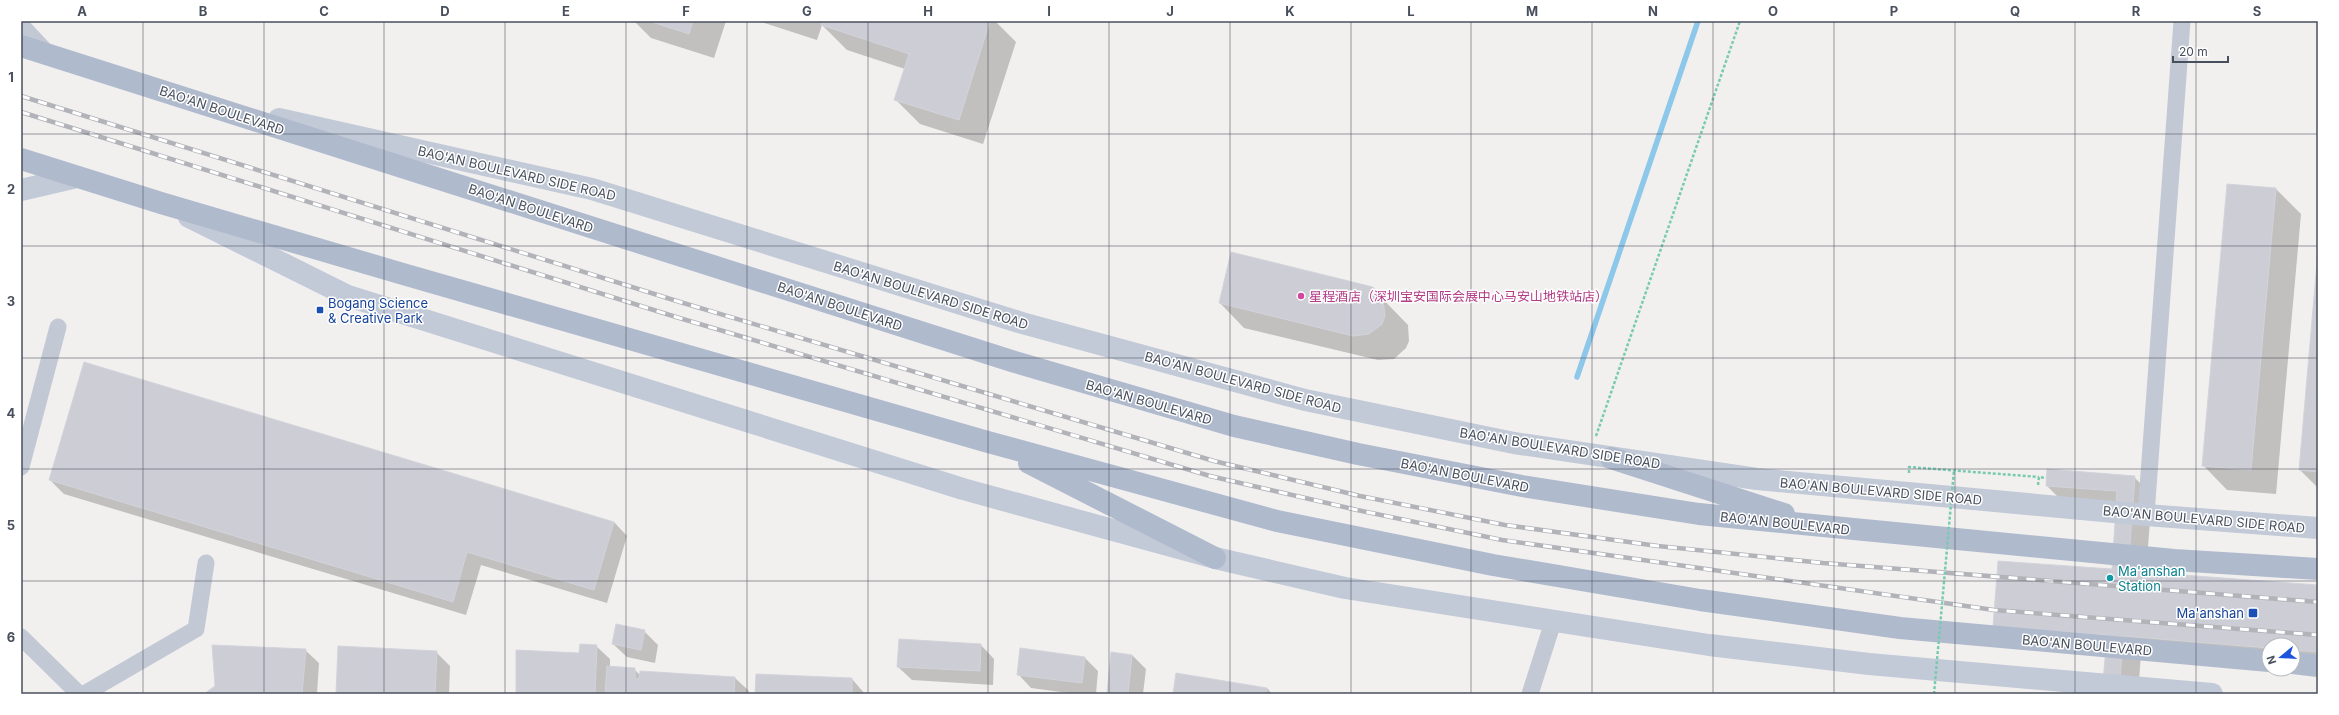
<svg xmlns="http://www.w3.org/2000/svg" width="2339" height="715" viewBox="0 0 2339 715" font-family="Inter,'Noto Sans SC',sans-serif">
<style>
.shadow{fill:#0003}
.lines{fill:none;stroke-linecap:round;stroke-linejoin:round}
.stream{stroke:#8dc8ea;stroke-width:5.5}
.building{fill:#cccdd5;stroke:#d3d4db}
.path{stroke:#78cbaf;stroke-width:2.5;stroke-dasharray:3 2;stroke-linecap:butt}
.minor{stroke:#c3c9d4;stroke-width:17}
.secondary{stroke:#c2c9d7;stroke-width:22}
.primary{stroke:#b0bacd;stroke-width:22}
.rail-casing{stroke:#b2b3b9;stroke-width:4.5}
.rail{stroke:#fff;stroke-width:3;stroke-dasharray:9;stroke-linecap:butt}
.path-bridge{stroke:#78cbaf;stroke-width:2.5;stroke-dasharray:3 2;stroke-linecap:butt}
.grid{fill:none;stroke:#484f5c;stroke-width:1;stroke-opacity:0.55}
.hotel-dot{fill:#d1479c;stroke:#fff;stroke-width:1.5}
.transit-dot{fill:#1a4fb4;stroke:#fff;stroke-width:1.5}
.culture-dot{fill:#0f9aa8;stroke:#fff;stroke-width:1.5}
.labels{text-anchor:middle;dominant-baseline:central;stroke-width:3;stroke-linejoin:round;paint-order:stroke}
.street-label{font-size:13px;fill:#484f5c;stroke:#fff}
.hotel-label{font-size:13px;fill:#b23c85;stroke:#fff;text-anchor:start}
.transit-label{font-size:13px;fill:#164399;stroke:#fff;text-anchor:start}
.culture-label{font-size:13px;fill:#0d838f;stroke:#fff;text-anchor:start}
.neatline{fill:none;stroke:#484f5c;stroke-width:1.5}
.grid-label{font-size:13px;text-anchor:middle;font-weight:bold;fill:#484f5c}
</style>
<rect width="100%" height="100%" fill="#f2f0ef"/>
<path class="shadow" d="M 634,21 L 726,21 L 714,58 L 651,38 Z
M 758,21 L 995,21 L 1016,42 L 983,144 L 920,124 L 896,100 L 905,69 L 847,50 L 822,25 L 817,40 Z
M 2228,185 L 2276,189 L 2301,214 L 2276,494 L 2227,490 L 2203,465 Z
M 2318,262 L 2318,488 L 2300,470 Z
M 1372,288 L 1408,325 L 1409,341 L 1406,348 L 1394,359 L 1378,360 L 1244,328 L 1220,303 Z
M 2134,477 L 2152,495 L 2146,573 L 2318,586 L 2318,667 L 2293,666 L 2293,645 L 2269,645 L 2269,664 L 2141,654 L 2138,694 L 2103,694 L 2106,651 L 2012,644 L 2112,570 L 2117,507 L 2064,503 L 2047,486 Z
M 50,480 L 614,522 L 627,536 L 607,603 L 481,565 L 466,615 L 64,494 Z
M 644,631 L 658,645 L 655,663 L 627,657 L 613,644 Z
M 981,645 L 994,659 L 993,685 L 912,680 L 898,667 Z
M 596,646 L 610,659 L 610,668 L 634,669 L 640,675 L 735,678 L 749,691 L 748,694 L 517,694 Z
M 305,650 L 319,663 L 317,694 L 206,694 Z
M 436,652 L 450,666 L 449,694 L 337,694 Z
M 1132,655 L 1146,669 L 1143,694 L 1108,694 Z
M 1085,658 L 1098,671 L 1096,694 L 1076,694 L 1031,688 L 1018,674 Z
M 852,679 L 865,694 L 756,694 Z
M 1267,688 L 1272,694 L 1174,694 Z"/>
<g class="lines">
<path class="stream" d="M 1577,377 L 1698,21"/>
</g>
<path class="building" d="M 649,21 L 693,21 L 689,34 Z
M 822,21 L 990,21 L 959,120 L 894,100 L 909,54 L 821,25 Z
M 2227,184 L 2276,188 L 2251,470 L 2202,466 Z
M 2318,251 L 2318,472 L 2299,470 Z
M 1231,252 L 1373,287 L 1383,300 L 1385,316 L 1382,324 L 1369,334 L 1353,336 L 1219,303 Z
M 84,362 L 614,522 L 594,590 L 467,552 L 453,602 L 49,480 Z
M 2047,469 L 2135,476 L 2128,571 L 2318,585 L 2318,652 L 2293,650 L 2293,645 L 2269,645 L 2269,648 L 2123,636 L 2119,694 L 2102,694 L 2107,635 L 1993,627 L 1998,561 L 2112,569 L 2117,491 L 2046,486 Z
M 616,624 L 645,630 L 641,650 L 612,644 Z
M 899,639 L 981,644 L 980,671 L 897,667 Z
M 580,644 L 597,645 L 595,694 L 516,694 L 516,650 L 579,653 Z
M 212,645 L 306,649 L 302,694 L 204,694 L 215,686 Z
M 338,646 L 437,651 L 435,694 L 336,694 Z
M 1020,648 L 1085,657 L 1082,683 L 1017,675 Z
M 1111,652 L 1132,655 L 1128,694 L 1107,694 Z
M 607,666 L 635,668 L 635,678 L 639,679 L 640,671 L 735,677 L 734,694 L 605,694 Z
M 1176,673 L 1267,688 L 1266,694 L 1173,694 Z
M 756,674 L 852,678 L 852,694 L 755,694 Z"/>
<g class="lines">
<path class="path" d="M 1596,436 L 1740,21
M 1909,473 L 1909,467 L 2039,477
M 2038,485 L 2039,477 L 2046,478"/>
<path class="minor" d="M 21,25 L 49,55
M 21,467 L 58,327
M 2146,515 L 2182,21
M 21,637 L 79,694
M 84,694 L 196,629 L 206,563
M 1530,694 L 1553,622"/>
<path class="secondary" d="M 279,119 L 592,189 L 1022,323 L 1305,400 L 1514,443 L 1757,479 L 2146,515 L 2318,528
M 21,190 L 77,177
M 189,217 L 348,296 L 963,489 L 1215,558 L 1345,588 L 1709,645 L 1869,664 L 2212,694"/>
<path class="primary" d="M 21,46 L 1015,362 L 1234,426 L 1358,454 L 1522,486 L 1699,514 L 2174,560 L 2318,569
M 21,159 L 161,203 L 403,274 L 988,442 L 1277,521 L 1493,565 L 1700,600 L 1900,628 L 2269,661
M 1611,458 L 1784,514
M 1029,463 L 1215,558
M 2293,663 L 2318,666"/>
<defs>
<path id="rail" d="M 21,96 L 680,302 L 1214,461 L 1360,496 L 1505,525 L 1658,546 L 1823,563 L 2318,602
M 21,112 L 676,317 L 1210,476 L 1357,510 L 1502,540 L 1994,610 L 2318,635"/>
</defs>
<use href="#rail" class="rail-casing"/>
<use href="#rail" class="rail"/>
<path class="path-bridge" d="M 1934,694 L 1954,470"/>
</g>
<path class="grid" d="M 143,21 L 143,694M 264,21 L 264,694M 384,21 L 384,694M 505,21 L 505,694M 626,21 L 626,694M 747,21 L 747,694M 868,21 L 868,694M 988,21 L 988,694M 1109,21 L 1109,694M 1230,21 L 1230,694M 1351,21 L 1351,694M 1471,21 L 1471,694M 1592,21 L 1592,694M 1713,21 L 1713,694M 1834,21 L 1834,694M 1955,21 L 1955,694M 2075,21 L 2075,694M 2196,21 L 2196,694M 21,134 L 2318,134M 21,246 L 2318,246M 21,358 L 2318,358M 21,469 L 2318,469M 21,581 L 2318,581"/>
<circle class="hotel-dot" cx="1301" cy="296" r="4"/>
<g class="transit-dot">
<rect x="316" y="306" width="8" height="8" rx="2"/>
<rect x="2248" y="608" width="10" height="10" rx="2"/>
</g>
<circle class="culture-dot" cx="2110" cy="578" r="4"/>
<g class="labels">
<g class="street-label">
<text transform="translate(222 110) rotate(18)">BAO'AN BOULEVARD</text>
<text transform="translate(517 173) rotate(13)">BAO'AN BOULEVARD SIDE ROAD</text>
<text transform="translate(531 208) rotate(18)">BAO'AN BOULEVARD</text>
<text transform="translate(931 295) rotate(17)">BAO'AN BOULEVARD SIDE ROAD</text>
<text transform="translate(840 306) rotate(18)">BAO'AN BOULEVARD</text>
<text transform="translate(1243 382) rotate(15)">BAO'AN BOULEVARD SIDE ROAD</text>
<text transform="translate(1149 402) rotate(16)">BAO'AN BOULEVARD</text>
<text transform="translate(1560 448) rotate(9)">BAO'AN BOULEVARD SIDE ROAD</text>
<text transform="translate(1465 475) rotate(11)">BAO'AN BOULEVARD</text>
<text transform="translate(1881 491) rotate(5)">BAO'AN BOULEVARD SIDE ROAD</text>
<text transform="translate(2204 519) rotate(5)">BAO'AN BOULEVARD SIDE ROAD</text>
<text transform="translate(1785 523) rotate(6)">BAO'AN BOULEVARD</text>
<text transform="translate(2087 645) rotate(5)">BAO'AN BOULEVARD</text>
</g>
<g class="hotel-label">
<text x="1309" y="296">星程酒店（深圳宝安国际会展中心马安山地铁站店）</text>
</g>
<g class="transit-label">
<text x="328" y="303">Bogang Science<tspan x="328" dy="15">&amp; Creative Park</tspan></text>
<text x="2244" y="613" text-anchor="end">Ma'anshan</text>
</g>
<g class="culture-label">
<text x="2118" y="571">Ma'anshan<tspan x="2118" dy="15">Station</tspan></text>
</g>
</g>
<rect width="2339" height="715" fill="none" stroke="#ffffff" stroke-width="44"/>
<g transform="translate(2281 657) rotate(252)"><circle r="19" fill="#ffffff" stroke="#b6b9be"/>
<path d="M0-3L7 15L0 10L-7 15Z" fill="#1e54dd"/>
<text y="-6" font-size="11" font-weight="bold" text-anchor="middle" fill="#484f5c">N</text>
</g>
<path d="M2173 56v6h55v-6" fill="none" stroke="#484f5c" stroke-width="2"/>
<text x="2179" y="56" font-size="12" fill="#484f5c" stroke="#ffffff" stroke-width="3" paint-order="stroke">20 m</text>
<rect x="22" y="22" width="2295" height="671" class="neatline"/>
<g class="grid-label">
<text x="82" y="16">A</text>
<text x="203" y="16">B</text>
<text x="324" y="16">C</text>
<text x="445" y="16">D</text>
<text x="566" y="16">E</text>
<text x="686" y="16">F</text>
<text x="807" y="16">G</text>
<text x="928" y="16">H</text>
<text x="1049" y="16">I</text>
<text x="1170" y="16">J</text>
<text x="1290" y="16">K</text>
<text x="1411" y="16">L</text>
<text x="1532" y="16">M</text>
<text x="1653" y="16">N</text>
<text x="1773" y="16">O</text>
<text x="1894" y="16">P</text>
<text x="2015" y="16">Q</text>
<text x="2136" y="16">R</text>
<text x="2257" y="16">S</text>
<text x="11" y="82">1</text>
<text x="11" y="194">2</text>
<text x="11" y="306">3</text>
<text x="11" y="418">4</text>
<text x="11" y="530">5</text>
<text x="11" y="642">6</text>
</g>
</svg>
